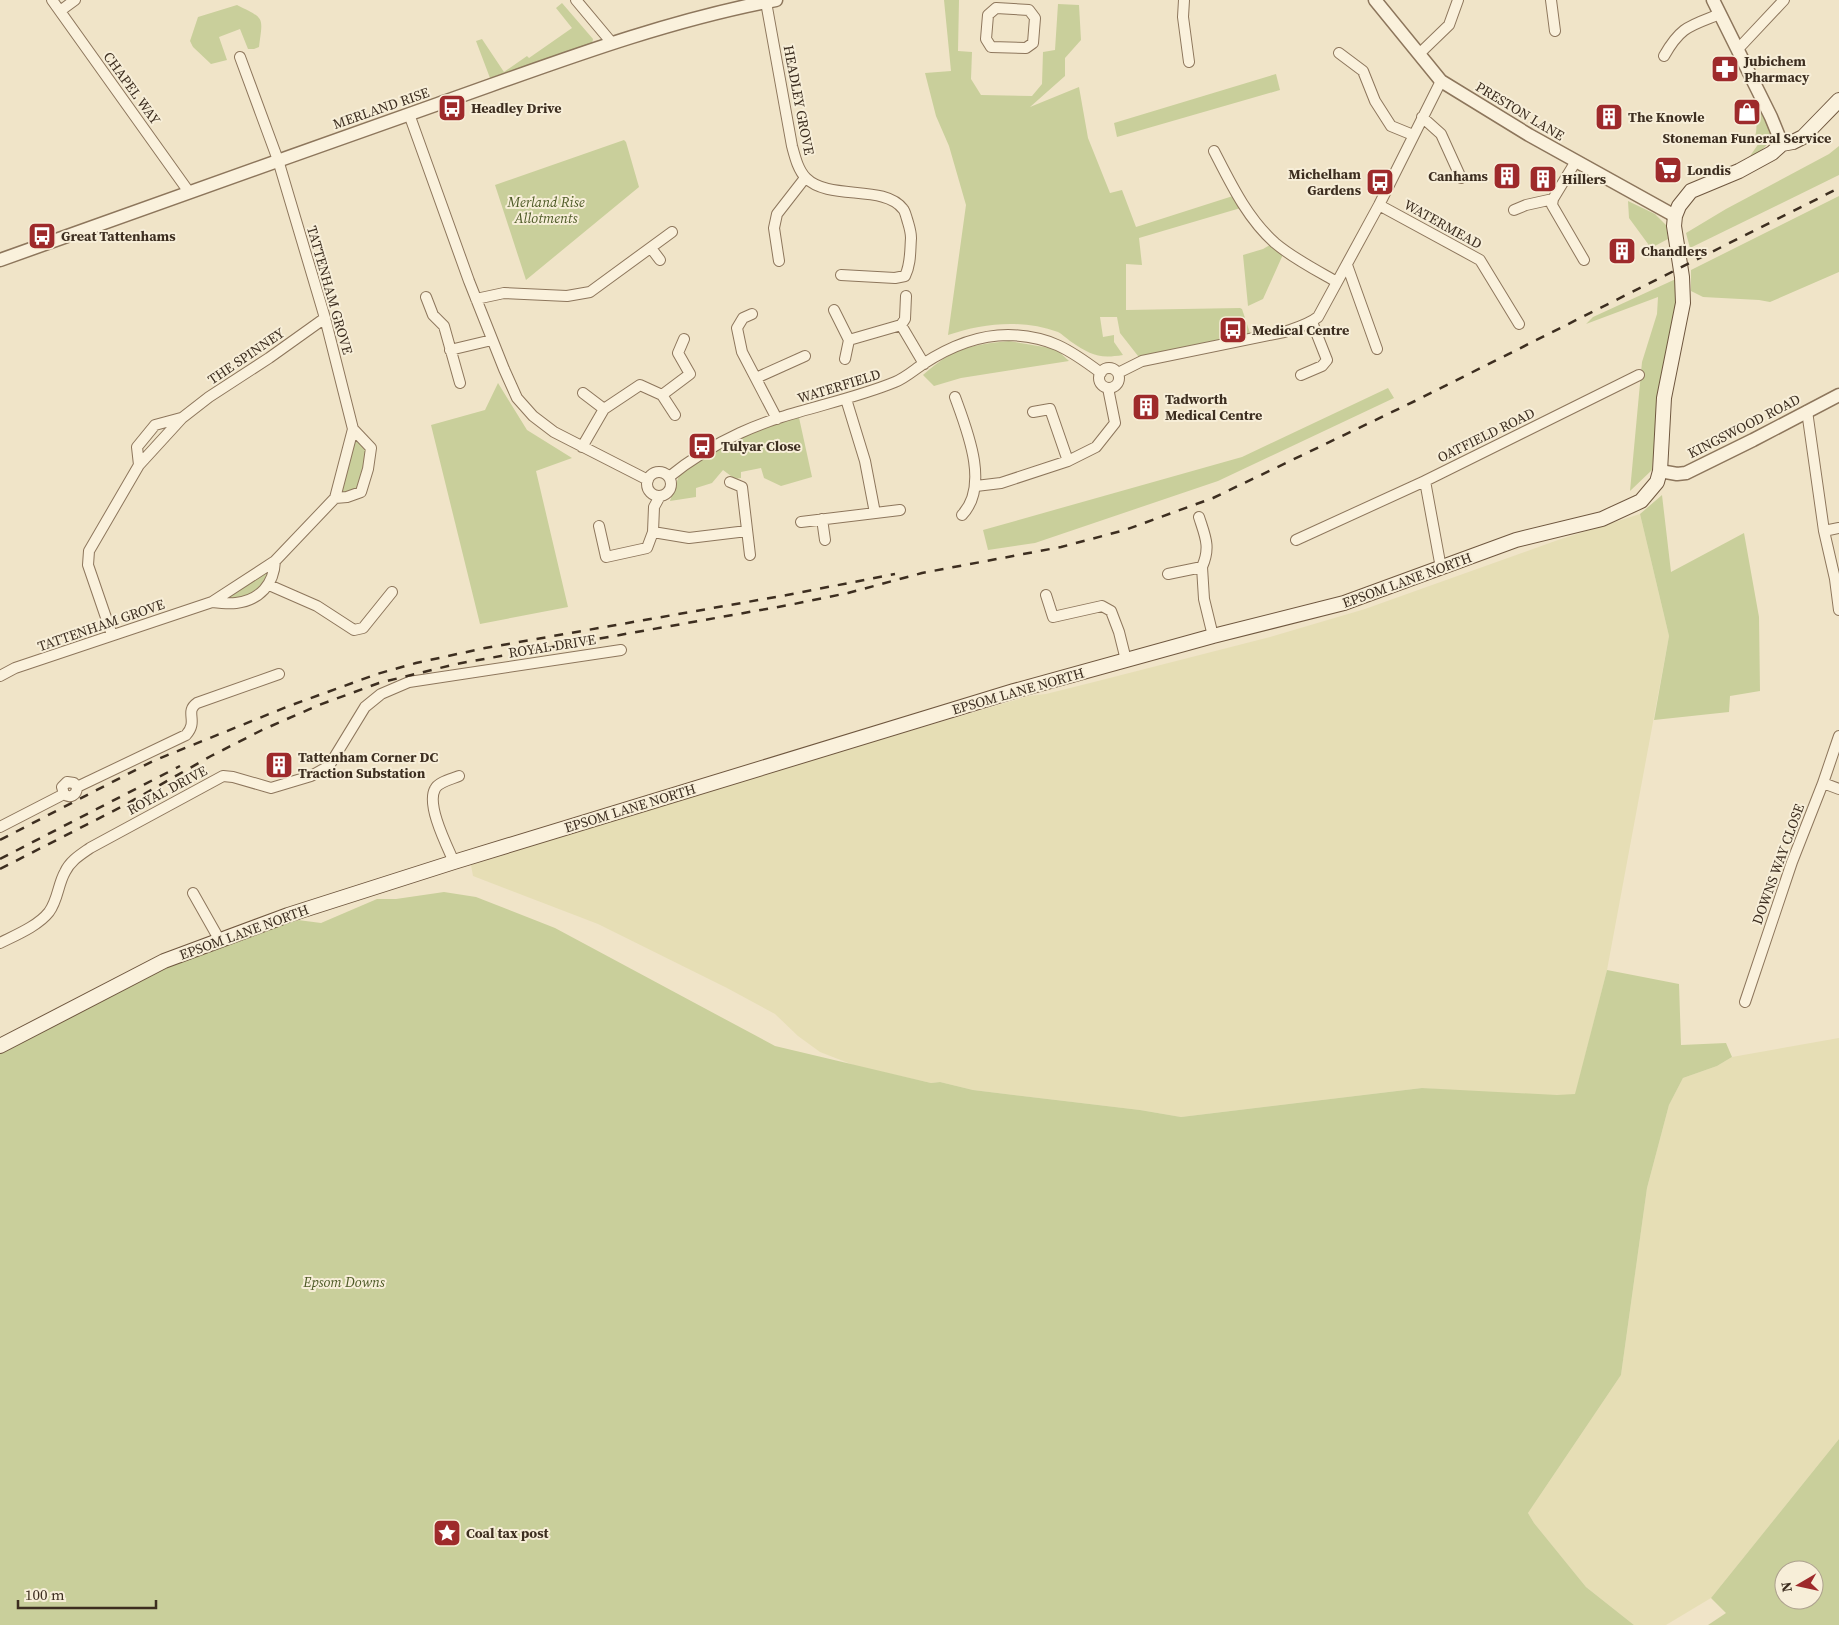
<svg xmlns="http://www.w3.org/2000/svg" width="1839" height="1625" viewBox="0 0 1839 1625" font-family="'Source Serif 4',serif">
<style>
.farmland{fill:#e6deb5}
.green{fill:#c9cf9b;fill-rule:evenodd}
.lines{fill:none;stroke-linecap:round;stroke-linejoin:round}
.minor-casing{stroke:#8d765c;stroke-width:12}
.tertiary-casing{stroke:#8d765c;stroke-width:15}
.secondary-casing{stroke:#6f573f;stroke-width:16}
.minor{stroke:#faf1dc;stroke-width:10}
.tertiary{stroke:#faf1dc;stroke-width:12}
.secondary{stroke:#faf1dc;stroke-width:14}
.rail{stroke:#3d2e20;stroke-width:2.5;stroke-dasharray:9 9;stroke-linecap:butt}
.labels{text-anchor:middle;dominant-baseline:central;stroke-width:4;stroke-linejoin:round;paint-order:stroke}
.poi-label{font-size:14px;font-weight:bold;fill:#3d2e20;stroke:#f7eed8;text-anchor:start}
.street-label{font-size:14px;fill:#3d2e20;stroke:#f7eed8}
.park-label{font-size:14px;font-style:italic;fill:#4d5a26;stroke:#f7eed8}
</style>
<rect width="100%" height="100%" fill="#f0e4c8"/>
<path class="farmland" d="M 1640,514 L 1669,636 L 1607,970 L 1574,1100 L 1422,1088 L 1181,1117 L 1140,1110 L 973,1090 L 940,1082 L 931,1083 L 856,1066 L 820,1052 L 798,1036 L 775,1014 L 727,988 L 598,924 L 473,876 L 471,865 L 780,769 L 1029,696 L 1046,694 L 1094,682 L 1270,637 L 1365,609 L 1558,540 Z
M 1839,1038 L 1839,1439 L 1711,1598 L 1666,1625 L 1634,1625 L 1586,1587 L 1534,1523 L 1528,1513 L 1621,1375 L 1647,1188 L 1669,1105 L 1683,1078 L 1717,1066 L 1732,1057 Z"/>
<path class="green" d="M 944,0 L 959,0 L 958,51 L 972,52 L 971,79 L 981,95 L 1032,96 L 1042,84 L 1043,52 L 1055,50 L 1058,4 L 1079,5 L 1081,40 L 1065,58 L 1065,76 L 1030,107 L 1079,87 L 1088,138 L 1110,193 L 1122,190 L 1136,227 L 1236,195 L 1244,207 L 1139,238 L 1142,265 L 1126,264 L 1126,310 L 1240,308 L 1242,309 L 1250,333 L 1250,339 L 1142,361 L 1120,333 L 1117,317 L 1100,317 L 1103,337 L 1114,335 L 1114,342 L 1123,355 C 1098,359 1091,355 1070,341 C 1066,338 1062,334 1058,332 C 1022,319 983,323 948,335 L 966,205 L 949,146 L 936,116 L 925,73 L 951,71 Z
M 562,3 L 593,39 L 592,44 L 490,78 L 476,41 L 482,39 L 504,72 L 527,56 L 529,58 L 572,28 L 556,8 Z
M 237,5 C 265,19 263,16 259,47 L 254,49 L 248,49 L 240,29 L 219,37 L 227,60 L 211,64 L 193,47 L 190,41 L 198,17 Z
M 1276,74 L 1280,90 L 1117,137 L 1114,123 Z
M 1757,101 L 1768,124 L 1771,139 C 1766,147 1759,154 1750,156 L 1759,143 L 1755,137 C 1759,124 1753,111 1757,101 Z
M 624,140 L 626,142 L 639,187 L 526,280 L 495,185 Z
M 1839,146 L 1839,175 L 1690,248 L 1686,233 L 1726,209 L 1829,154 Z
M 1839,196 L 1839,272 L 1770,302 L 1759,300 L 1703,297 L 1691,291 L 1691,270 Z
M 1628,201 L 1655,214 L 1666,225 L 1668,239 L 1651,248 L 1629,218 Z
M 1275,242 L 1285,250 L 1263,299 L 1248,306 L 1243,255 L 1263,249 Z
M 1678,278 L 1672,337 L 1659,400 L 1652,470 L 1630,491 L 1642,362 L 1657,314 L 1658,297 L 1586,324 L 1593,317 Z
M 1009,341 L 1056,349 L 1069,361 L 961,378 L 934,386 L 923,375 C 953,348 970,345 1009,341 Z
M 498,383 L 527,430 L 572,458 L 536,471 L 568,607 L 480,624 L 431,425 L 485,410 Z
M 1388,388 L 1394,398 L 1218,481 L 1035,543 L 988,550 L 983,530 L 1242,457 Z
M 798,413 L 812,477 L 781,486 L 764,478 L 761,468 L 741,472 L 741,478 L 735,479 L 723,470 L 712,483 L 696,488 L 696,497 L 670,501 C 674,489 678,476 685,465 C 695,450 776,422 798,413 Z
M 353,429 L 371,448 L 361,492 L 335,498 Z
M 1662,495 L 1671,572 L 1744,533 L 1759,617 L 1760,691 L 1730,696 L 1729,712 L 1654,720 L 1669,636 L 1640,514 Z
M 275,561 L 274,572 L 254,598 L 212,602 Z
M 444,892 L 476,897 L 555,928 L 775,1046 L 931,1083 L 940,1082 L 973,1090 L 1140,1110 L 1181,1117 L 1422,1088 L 1557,1095 L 1575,1094 L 1607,970 L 1679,984 L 1681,1045 L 1726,1043 L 1732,1057 L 1717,1066 L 1683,1078 L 1669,1105 L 1647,1188 L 1621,1375 L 1528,1513 L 1534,1523 L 1586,1587 L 1634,1625 L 0,1625 L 0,1046 L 180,961 L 227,943 L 298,920 L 321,923 L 377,899 L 396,899 Z
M 1839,1439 L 1839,1625 L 1708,1625 L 1726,1613 L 1711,1598 ZM 1784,1570 L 1814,1570 L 1814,1600 L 1784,1600 Z"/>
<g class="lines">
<defs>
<path id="minor" d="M 52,0 L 189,192
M 576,0 L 612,43
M 1184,0 L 1183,17 L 1189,62
M 1551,0 L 1555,31
M 766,2 L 792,146 C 795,157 798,170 806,178 C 829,201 884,184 903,209 C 905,211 906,216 907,219 C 909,226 911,231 911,238 C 910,251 911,264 905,276 L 895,278 L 841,275
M 996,8 L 1029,10 L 1035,18 L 1033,43 L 1026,48 L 991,47 L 986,39 L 988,15 Z
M 60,11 L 75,0
M 1738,49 L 1784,0
M 1339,53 L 1363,71 L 1375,101 L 1391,126 L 1413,135
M 1419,54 L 1449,25 L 1458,0
M 1664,56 C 1681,26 1690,26 1720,14
M 409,114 L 469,281 L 504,369 L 517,398 L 533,416 L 554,432 L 648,480
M 1422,117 L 1441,134 L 1461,178
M 1214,151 C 1231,184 1247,218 1275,243 C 1294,259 1316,270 1337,282
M 1576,161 L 1553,199 L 1552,205 L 1584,260
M 1379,205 L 1480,260 L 1519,324
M 1514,210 L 1526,205 L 1553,199
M 651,248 L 660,260
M 779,261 L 774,228 L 777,214 L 805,178
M 1347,265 L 1377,349
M 426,297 L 433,315 L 444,326 L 460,383
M 476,299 L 504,293 L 567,296 L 590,292 L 672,232
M 834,310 L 849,340 L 901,325 L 905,319 L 906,296
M 752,314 L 743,318 L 737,328 L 742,352 L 777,419
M 901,325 L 924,364
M 450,350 L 492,340
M 845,359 L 849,340
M1099 378a10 10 0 1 1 20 0a10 10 0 1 1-20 0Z
M 1118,373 L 1142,361 L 1284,332 C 1296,328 1308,325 1318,317 L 1379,205 L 1441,81
M 1301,375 L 1322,366 L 1327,360 L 1312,322
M 756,378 L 805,356
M 583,393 L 604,409
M 662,395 L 675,415
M 955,397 C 967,430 990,486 962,515
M 846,399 L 865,461 L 875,513
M 1807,411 L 1824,531 L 1835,579 L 1839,610
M 1033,412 L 1050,409 L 1068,461
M 582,447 L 604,409 L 640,385 L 662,395 L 690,374 L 678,353 L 684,339
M 139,465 L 137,447 L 155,425 L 181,418
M647 484a12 12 0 1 1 24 0a12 12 0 1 1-24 0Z
M 669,477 C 691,459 714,445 740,433 C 789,410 844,403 895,382 C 905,378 914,370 923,364 C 949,347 977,335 1008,335 C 1049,336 1069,349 1101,373
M 730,482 L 742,487 L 750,555
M 976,486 L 1001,483 L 1068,461 L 1096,447 L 1115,423 L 1108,388
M 335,498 L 347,497 L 361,492 L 368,469 L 371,448 L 353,429
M 822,519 L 825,540
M 801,522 L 900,510
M 599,526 L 606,557 L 647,548 L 653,532 L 654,507 L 660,496
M 1824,531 L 1839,528
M 653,532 L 689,538 L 747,531
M 1296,540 L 1425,481
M 1202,567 L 1204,599 L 1213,636
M 1441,568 L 1425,481 L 1639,375
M 1168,574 L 1202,567 C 1211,547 1205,536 1199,517
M 269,585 L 317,606 L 354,630 L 363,628 L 392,592
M 1046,595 L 1053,617 L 1102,606 L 1111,611 L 1119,632 L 1126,660
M 212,602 C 220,603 229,604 236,603 C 260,600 274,584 275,561
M 112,635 L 88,565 L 89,551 L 139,465 L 182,418 L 209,397 L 269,358 L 325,318
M 0,676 L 15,668 L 212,602 L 275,561 L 335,498 L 353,429 L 325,318 L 278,160 L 240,57
M 1823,783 L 1839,789
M 64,794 L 62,787 L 67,782 L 74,783 L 77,787
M 0,827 L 64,794 C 70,799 77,795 77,787 L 186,735 C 199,721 184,712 197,703 L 279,674
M 454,862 C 447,846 426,805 435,789 C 438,782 452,779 459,776
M 193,893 L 219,939
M 0,943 C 16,935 38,926 49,912 C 58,900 58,884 65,872 C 70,861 80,855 90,848 L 223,776 L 233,777 L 271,788 L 311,776 L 329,766 L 365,707 L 381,694 L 409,682 L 621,650
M 1745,1002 L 1792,862 L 1823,783 L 1839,736"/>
<path id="tertiary" d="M 1375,0 L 1441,81 L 1529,135 L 1675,216
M 1713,0 L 1771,117 L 1782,144
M 0,260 C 146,207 292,156 438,104 C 549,65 659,22 776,0
M 1660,471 L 1677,474 L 1686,473 L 1753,440 L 1839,395"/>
<path id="secondary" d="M 0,1046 L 164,961 L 288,915 L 454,862 L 1014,691 L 1213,636 L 1344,603 L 1516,540 L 1602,519 L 1641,501 L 1657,482 L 1660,471 L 1664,398 L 1683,303 L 1682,277 L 1674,226 L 1675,216 L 1679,206 L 1691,191 L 1739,171 L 1772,153 L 1782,144 L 1793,142 L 1803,137 L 1839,100"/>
</defs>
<use href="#minor" class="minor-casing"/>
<use href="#tertiary" class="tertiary-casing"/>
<use href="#secondary" class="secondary-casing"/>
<use href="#minor" class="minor"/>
<use href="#tertiary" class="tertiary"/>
<use href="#secondary" class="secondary"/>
<path class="rail" d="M 0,840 L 153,761 L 289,706 L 377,674 L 416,663 L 485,648 L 787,595 L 895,574
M 0,859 L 180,766
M 0,869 L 123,806 L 211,756 L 262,730 L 319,705 L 379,683 L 456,664 L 789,605 L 848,593 L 922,573 L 1061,547 L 1125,530 L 1213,498 L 1415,401 L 1839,188"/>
</g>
<defs>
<symbol id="pharmacy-square" viewBox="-11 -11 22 22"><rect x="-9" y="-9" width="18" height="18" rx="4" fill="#9e2a2b" stroke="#f7eed8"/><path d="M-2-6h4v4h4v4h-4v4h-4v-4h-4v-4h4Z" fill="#fff"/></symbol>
<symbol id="bus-square" viewBox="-11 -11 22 22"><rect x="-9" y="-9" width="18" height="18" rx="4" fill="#9e2a2b" stroke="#f7eed8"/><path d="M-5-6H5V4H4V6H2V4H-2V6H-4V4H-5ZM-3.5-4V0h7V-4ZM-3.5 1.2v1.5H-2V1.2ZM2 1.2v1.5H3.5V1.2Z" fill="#fff"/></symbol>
<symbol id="shop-square" viewBox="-11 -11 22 22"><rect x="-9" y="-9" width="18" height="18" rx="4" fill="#9e2a2b" stroke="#f7eed8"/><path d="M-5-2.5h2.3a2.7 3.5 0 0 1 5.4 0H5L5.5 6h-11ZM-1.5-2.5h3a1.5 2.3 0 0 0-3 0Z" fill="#fff"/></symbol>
<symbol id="building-square" viewBox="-11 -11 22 22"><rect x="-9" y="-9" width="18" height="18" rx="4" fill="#9e2a2b" stroke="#f7eed8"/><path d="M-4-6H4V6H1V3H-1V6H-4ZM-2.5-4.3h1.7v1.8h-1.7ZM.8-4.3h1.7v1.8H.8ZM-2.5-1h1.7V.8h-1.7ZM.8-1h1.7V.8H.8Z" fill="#fff"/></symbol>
<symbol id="supermarket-square" viewBox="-11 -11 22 22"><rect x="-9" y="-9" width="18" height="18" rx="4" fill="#9e2a2b" stroke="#f7eed8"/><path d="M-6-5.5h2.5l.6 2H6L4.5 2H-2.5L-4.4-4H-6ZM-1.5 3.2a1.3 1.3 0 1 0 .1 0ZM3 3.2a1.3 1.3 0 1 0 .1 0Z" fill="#fff"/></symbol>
<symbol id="sight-square" viewBox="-11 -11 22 22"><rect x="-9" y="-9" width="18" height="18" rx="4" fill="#9e2a2b" stroke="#f7eed8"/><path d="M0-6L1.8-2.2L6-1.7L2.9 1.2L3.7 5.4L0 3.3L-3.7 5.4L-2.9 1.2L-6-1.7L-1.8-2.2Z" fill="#fff"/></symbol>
</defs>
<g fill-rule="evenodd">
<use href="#pharmacy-square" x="1709" y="53" width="32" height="32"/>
<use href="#bus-square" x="436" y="92" width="32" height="32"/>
<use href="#shop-square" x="1731" y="96" width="32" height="32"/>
<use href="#building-square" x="1593" y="101" width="32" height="32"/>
<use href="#supermarket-square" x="1652" y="154" width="32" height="32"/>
<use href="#building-square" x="1491" y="160" width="32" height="32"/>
<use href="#building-square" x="1527" y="163" width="32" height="32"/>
<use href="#bus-square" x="1364" y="166" width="32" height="32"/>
<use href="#bus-square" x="26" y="220" width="32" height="32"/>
<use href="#building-square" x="1606" y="235" width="32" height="32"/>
<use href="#bus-square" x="1217" y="314" width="32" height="32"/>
<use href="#building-square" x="1130" y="391" width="32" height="32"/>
<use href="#bus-square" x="686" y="430" width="32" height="32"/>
<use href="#building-square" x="263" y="749" width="32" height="32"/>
<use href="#sight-square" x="431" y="1517" width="32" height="32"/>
</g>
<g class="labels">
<g class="poi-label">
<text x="1744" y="61">Jubichem<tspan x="1744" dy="16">Pharmacy</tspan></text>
<text x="471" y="108">Headley Drive</text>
<text x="1628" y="117">The Knowle</text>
<text x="1747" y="138" text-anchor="middle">Stoneman Funeral Service</text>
<text x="1687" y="170">Londis</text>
<text x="1361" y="174" text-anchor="end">Michelham<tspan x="1361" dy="16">Gardens</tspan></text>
<text x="1488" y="176" text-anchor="end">Canhams</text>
<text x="1562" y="179">Hillers</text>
<text x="61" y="236">Great Tattenhams</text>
<text x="1641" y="251">Chandlers</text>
<text x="1252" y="330">Medical Centre</text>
<text x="1165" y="399">Tadworth<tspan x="1165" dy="16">Medical Centre</tspan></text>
<text x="721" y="446">Tulyar Close</text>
<text x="298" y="757">Tattenham Corner DC<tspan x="298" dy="16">Traction Substation</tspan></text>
<text x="466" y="1533">Coal tax post</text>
</g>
<g class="street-label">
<text transform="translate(132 88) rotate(54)">CHAPEL WAY</text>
<text transform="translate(799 100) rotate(79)">HEADLEY GROVE</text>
<text transform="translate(381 108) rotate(-19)">MERLAND RISE</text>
<text transform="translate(1520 111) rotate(31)">PRESTON LANE</text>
<text transform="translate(1443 224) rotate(29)">WATERMEAD</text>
<text transform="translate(330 290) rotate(74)">TATTENHAM GROVE</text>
<text transform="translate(246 356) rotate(-34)">THE SPINNEY</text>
<text transform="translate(839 386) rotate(-17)">WATERFIELD</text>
<text transform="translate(1744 426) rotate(-27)">KINGSWOOD ROAD</text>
<text transform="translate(1486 435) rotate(-26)">OATFIELD ROAD</text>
<text transform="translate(1407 580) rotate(-20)">EPSOM LANE NORTH</text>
<text transform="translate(101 625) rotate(-19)">TATTENHAM GROVE</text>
<text transform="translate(552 646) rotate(-9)">ROYAL DRIVE</text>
<text transform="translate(1018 691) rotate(-16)">EPSOM LANE NORTH</text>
<text transform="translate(167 790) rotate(-28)">ROYAL DRIVE</text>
<text transform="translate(630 808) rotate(-17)">EPSOM LANE NORTH</text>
<text transform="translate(1778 864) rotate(-70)">DOWNS WAY CLOSE</text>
<text transform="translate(244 932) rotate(-20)">EPSOM LANE NORTH</text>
</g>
<g class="park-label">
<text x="546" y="202">Merland Rise<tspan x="546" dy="16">Allotments</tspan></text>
<text x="344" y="1282">Epsom Downs</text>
</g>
</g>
<g transform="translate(1799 1585) rotate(261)"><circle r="24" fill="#f7eed8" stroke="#ada18e"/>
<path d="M0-4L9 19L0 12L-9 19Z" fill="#9e2a2b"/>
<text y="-8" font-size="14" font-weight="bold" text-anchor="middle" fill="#3d2e20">N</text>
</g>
<path d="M18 1600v8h138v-8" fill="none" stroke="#3d2e20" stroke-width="2.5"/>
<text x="25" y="1600" font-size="15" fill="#3d2e20" stroke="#f7eed8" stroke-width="4" paint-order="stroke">100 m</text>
</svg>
